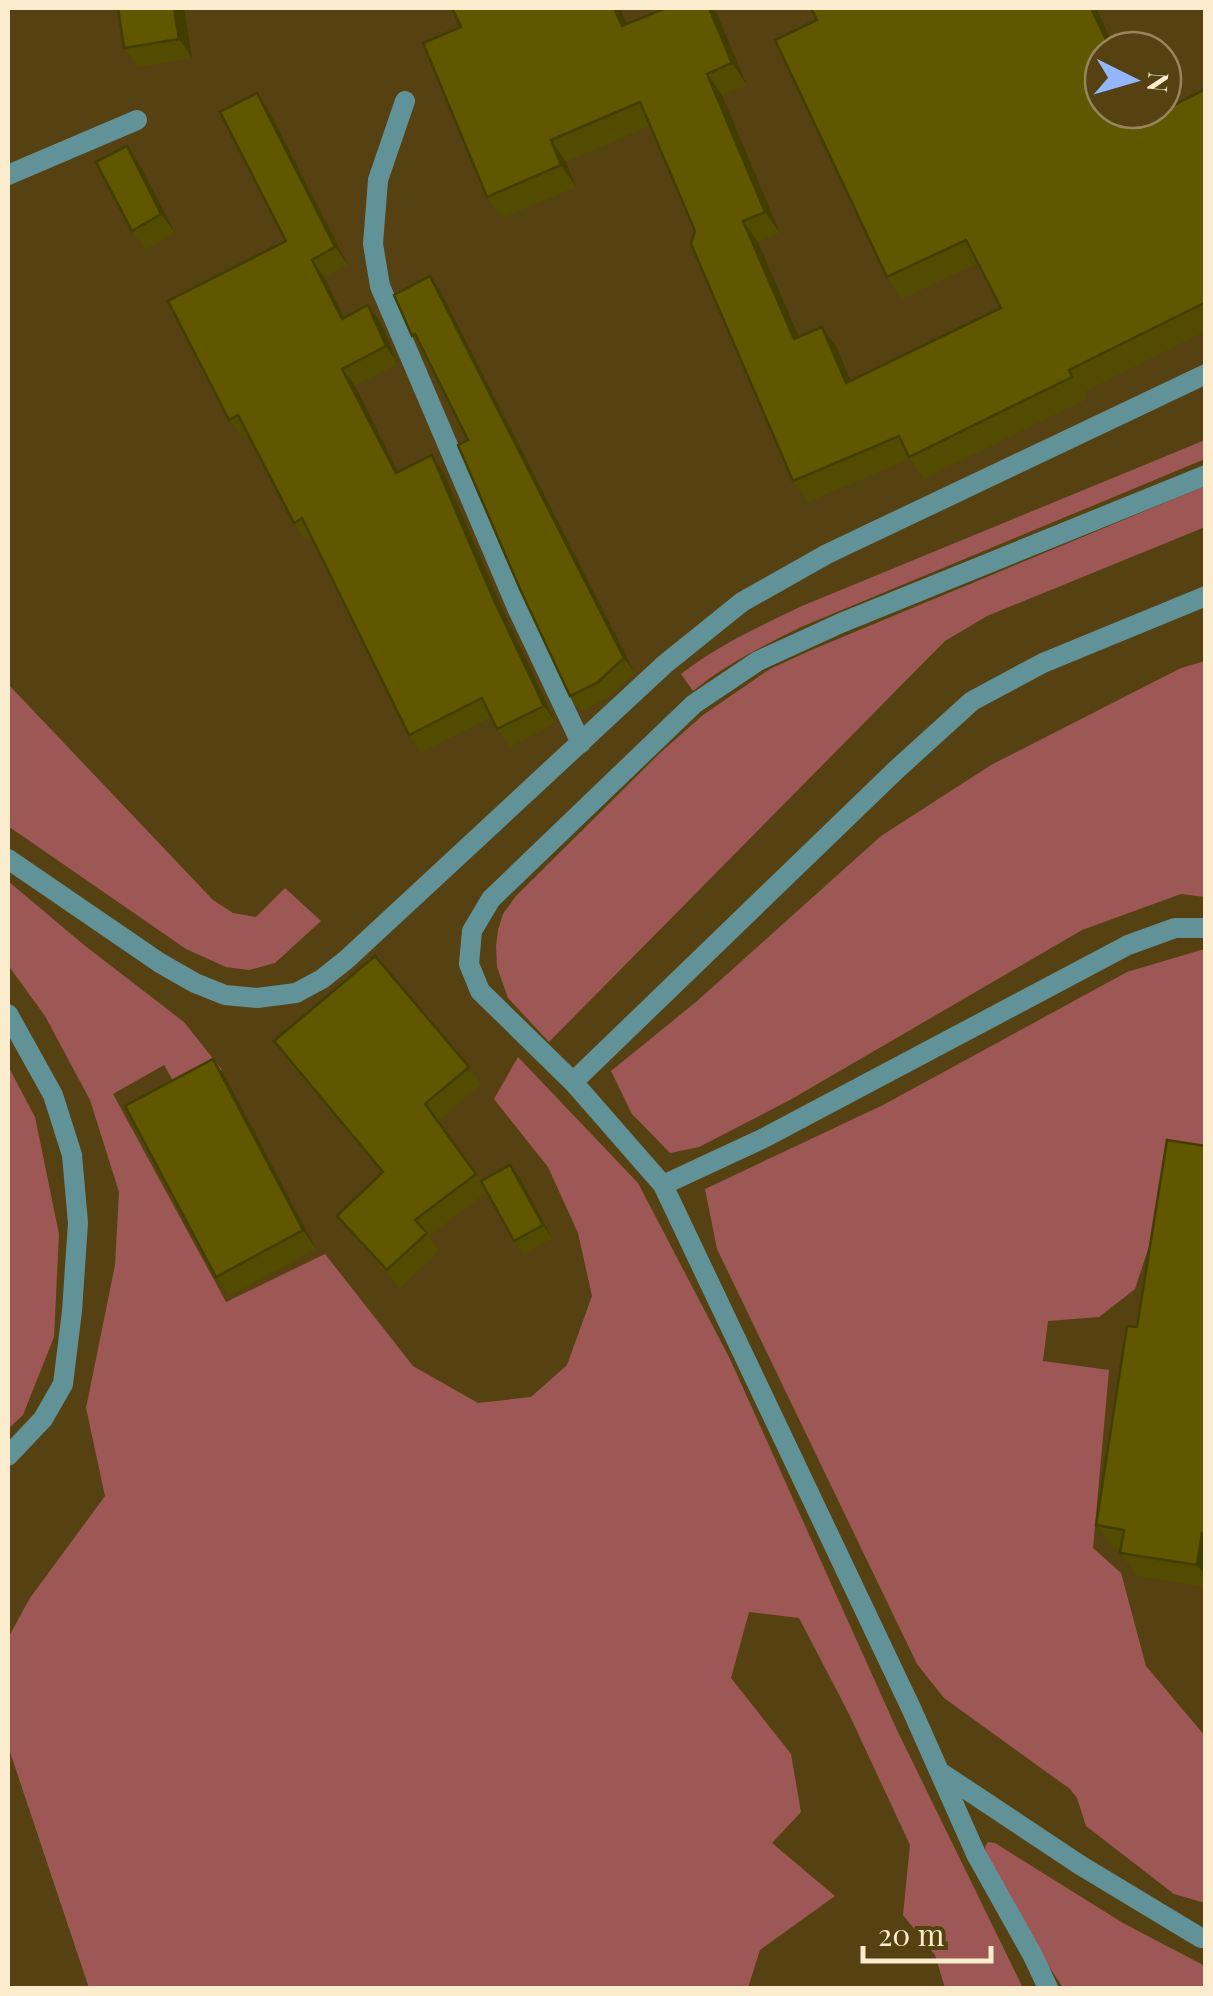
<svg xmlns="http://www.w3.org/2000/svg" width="1213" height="1996" viewBox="0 0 1213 1996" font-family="'Playfair Display',serif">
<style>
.green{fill:#9d5856}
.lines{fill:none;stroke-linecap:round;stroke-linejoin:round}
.lane{stroke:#619297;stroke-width:20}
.street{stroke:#619297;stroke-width:20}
.wall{fill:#534b00}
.shaded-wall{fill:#433d00}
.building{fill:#605700;stroke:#433d00;stroke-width:2.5}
</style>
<rect width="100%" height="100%" fill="#564112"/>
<path class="green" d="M 1205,440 L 1205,459 L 801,627 C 763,646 726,664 693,691 L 681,674 C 718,645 760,626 802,606 Z
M 1205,486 L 1205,527 L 987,616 L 945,641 L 549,1042 L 508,998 L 497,967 L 496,946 L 498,930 L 503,914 L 516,896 L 660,753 L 703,715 L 770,669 L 809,651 Z
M 1205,661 L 1205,897 L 1181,894 L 1082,930 L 790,1100 L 699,1147 L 670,1153 L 632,1114 L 611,1071 L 696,1002 L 881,836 L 991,765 L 1181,668 Z
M 8,684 L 213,900 L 233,913 L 256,917 L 285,888 L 321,921 L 275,963 L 249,970 L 226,967 L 186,949 L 8,826 Z
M 8,881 L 84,945 L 184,1022 L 222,1070 L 180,1093 L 164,1065 L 113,1094 L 226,1302 L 325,1254 L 413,1366 L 478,1403 L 531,1397 L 567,1365 L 592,1296 L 578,1233 L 548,1167 L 494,1099 L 518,1057 L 638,1183 L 730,1359 L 897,1730 L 1023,1988 L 945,1988 L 935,1955 L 903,1915 L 910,1845 L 849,1714 L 799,1618 L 749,1612 L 731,1678 L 791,1754 L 801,1812 L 772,1843 L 835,1896 L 760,1950 L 748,1988 L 89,1988 L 8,1746 L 8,1638 L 30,1598 L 105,1496 L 86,1408 L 115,1265 L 119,1192 L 90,1100 L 45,1016 L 8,965 Z
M 1201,950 L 1205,950 L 1205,1157 L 1167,1192 L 1135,1289 L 1099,1317 L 1048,1321 L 1043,1361 L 1109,1370 L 1093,1548 L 1121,1573 L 1146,1666 L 1205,1736 L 1205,1903 L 1174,1894 L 1086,1826 L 1077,1798 L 1070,1789 L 944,1698 L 917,1664 L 717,1249 L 705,1189 L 883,1105 L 1127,972 Z
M 8,1066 L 35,1117 L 59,1234 L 54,1337 L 23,1415 L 8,1429 Z
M 988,1842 L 995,1843 L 1123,1923 L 1205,1966 L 1205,1988 L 1063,1988 L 1041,1954 L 986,1855 L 985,1847 Z"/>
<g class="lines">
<path class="lane" d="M 405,101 L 378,180 L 373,244 L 380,286 L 518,610 L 581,743"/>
<path class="street" d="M 8,175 L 137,120
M 8,859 L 160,963 L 195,983 L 225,995 L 257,998 L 296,993 L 322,979 L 347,959 L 665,664 L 742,602 L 827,554 L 1206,374
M 8,1014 L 53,1095 L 72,1155 L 78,1223 L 72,1311 L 63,1384 L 43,1419 L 8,1456
M 573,1082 L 480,991 L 469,964 L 472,931 L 491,899 L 694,704 L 758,661 L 841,623 L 1206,475
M 663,1185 L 764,1138 L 1128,945 L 1175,928 L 1206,928
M 943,1774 L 1080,1865 L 1201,1938 L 1206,1938
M 1048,1988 L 1033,1956 L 976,1854 L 911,1708 L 663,1185 L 573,1082 L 896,770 L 972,701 L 1043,663 L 1206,596"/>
</g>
<path class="wall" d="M 184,8 L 192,58 L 138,67 L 124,48 Z
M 452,8 L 620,8 L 627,24 L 717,14 L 747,85 L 722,95 L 780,233 L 758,242 L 799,337 L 837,348 L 851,381 L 1001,308 L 978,263 L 902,299 L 887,277 L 1148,118 L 1206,89 L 1206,331 L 1084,392 L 1087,399 L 924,479 L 910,459 L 808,502 L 793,481 L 695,231 L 650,126 L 566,162 L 576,187 L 502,218 L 487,197 L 461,27 Z
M 269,111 L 348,265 L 324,277 L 345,318 L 381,323 L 398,364 L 355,386 L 398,472 L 432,455 L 444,473 L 505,615 L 556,723 L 510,747 L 497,729 L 492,717 L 421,753 L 409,735 L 311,537 L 306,540 L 294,523 L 248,434 L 241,437 L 229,420 L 286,241 Z
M 140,165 L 175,233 L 145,250 L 132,231 Z
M 441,292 L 635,673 L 608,698 L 581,711 L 570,696 L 468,440 L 423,351 L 412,336 Z
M 274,1041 L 469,1067 L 481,1084 L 438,1122 L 481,1181 L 520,1178 L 552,1238 L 524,1254 L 514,1241 L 487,1192 L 429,1236 L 439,1251 L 400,1288 L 350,1233 L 337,1216 L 382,1173 L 286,1059 Z
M 226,1078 L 316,1249 L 229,1296 L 216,1277 Z
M 1206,1146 L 1206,1587 L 1137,1576 L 1120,1553 L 1121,1550 L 1113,1549 L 1096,1525 L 1137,1327 Z"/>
<path class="shaded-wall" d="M 174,8 L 184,8 L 192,58 L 179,39 Z
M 614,8 L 620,8 L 637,48 L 622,26 Z
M 709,8 L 713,8 L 717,14 L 747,85 L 732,63 Z
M 1091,8 L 1096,8 L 1116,50 L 1111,50 Z
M 707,74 L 722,95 L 780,233 L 765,212 Z
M 257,93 L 269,111 L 348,265 L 335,247 Z
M 1140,110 L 1144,110 L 1159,142 L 1144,120 Z
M 551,140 L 566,162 L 576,187 L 561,165 Z
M 127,146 L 140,165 L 175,233 L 161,214 Z
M 743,221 L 758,242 L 809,360 L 794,339 Z
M 312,260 L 324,277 L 354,337 L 342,319 Z
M 430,276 L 441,292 L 635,673 L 624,658 Z
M 368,305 L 381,323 L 398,364 L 386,346 Z
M 822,327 L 837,348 L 861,405 L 846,383 Z
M 342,369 L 355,386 L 408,491 L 396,473 Z
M 432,455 L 444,473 L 505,615 L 556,723 L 544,706 L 493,598 Z
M 213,1059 L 226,1078 L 316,1249 L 303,1230 Z
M 510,1165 L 520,1178 L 552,1238 L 543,1225 Z
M 1202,1533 L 1206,1539 L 1206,1577 L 1197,1565 Z"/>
<path class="building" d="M 118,8 L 174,8 L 179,39 L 124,48 Z
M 452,8 L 614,8 L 622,26 L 666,8 L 709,8 L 732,63 L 707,74 L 765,212 L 743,221 L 794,339 L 822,327 L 846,383 L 1001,308 L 966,240 L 887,277 L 775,40 L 817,20 L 811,8 L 1091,8 L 1111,50 L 1103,50 L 1103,110 L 1140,110 L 1144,120 L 1206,89 L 1206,302 L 1069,370 L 1072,377 L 909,457 L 899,436 L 793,481 L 691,244 L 695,231 L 640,102 L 551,140 L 561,165 L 487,197 L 423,43 L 461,27 Z
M 257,93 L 335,247 L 312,260 L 342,319 L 368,305 L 386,346 L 342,369 L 396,473 L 432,455 L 493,598 L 544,706 L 497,729 L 482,698 L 409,735 L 302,518 L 294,523 L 238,415 L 229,420 L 168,301 L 286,241 L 220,112 Z
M 127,146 L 161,214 L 132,231 L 96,162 Z
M 430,276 L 624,658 L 597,683 L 570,696 L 520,589 L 458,445 L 468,440 L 415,334 L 412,336 L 394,295 Z
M 375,956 L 469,1067 L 425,1104 L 476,1174 L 415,1220 L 427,1233 L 387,1270 L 337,1216 L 383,1172 L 274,1041 Z
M 213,1059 L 303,1230 L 216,1277 L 125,1106 Z
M 1167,1140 L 1206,1146 L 1206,1534 L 1202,1533 L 1197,1565 L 1120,1553 L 1124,1530 L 1096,1525 L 1127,1326 L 1137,1327 Z
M 510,1165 L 543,1225 L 514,1241 L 481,1181 Z"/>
<rect width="1213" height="1996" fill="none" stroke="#fcecce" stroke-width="20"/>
<g transform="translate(1133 80) rotate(95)"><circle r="48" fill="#564112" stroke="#98855d" stroke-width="2.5"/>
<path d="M0-8L18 38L0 25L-18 38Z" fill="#92b7fd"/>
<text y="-15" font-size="28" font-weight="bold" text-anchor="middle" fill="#fcecce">N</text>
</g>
<path d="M863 1946v15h128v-15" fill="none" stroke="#fcecce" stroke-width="5"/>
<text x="878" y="1946" font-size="30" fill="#fcecce" stroke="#564112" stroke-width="8" paint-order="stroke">20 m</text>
</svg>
